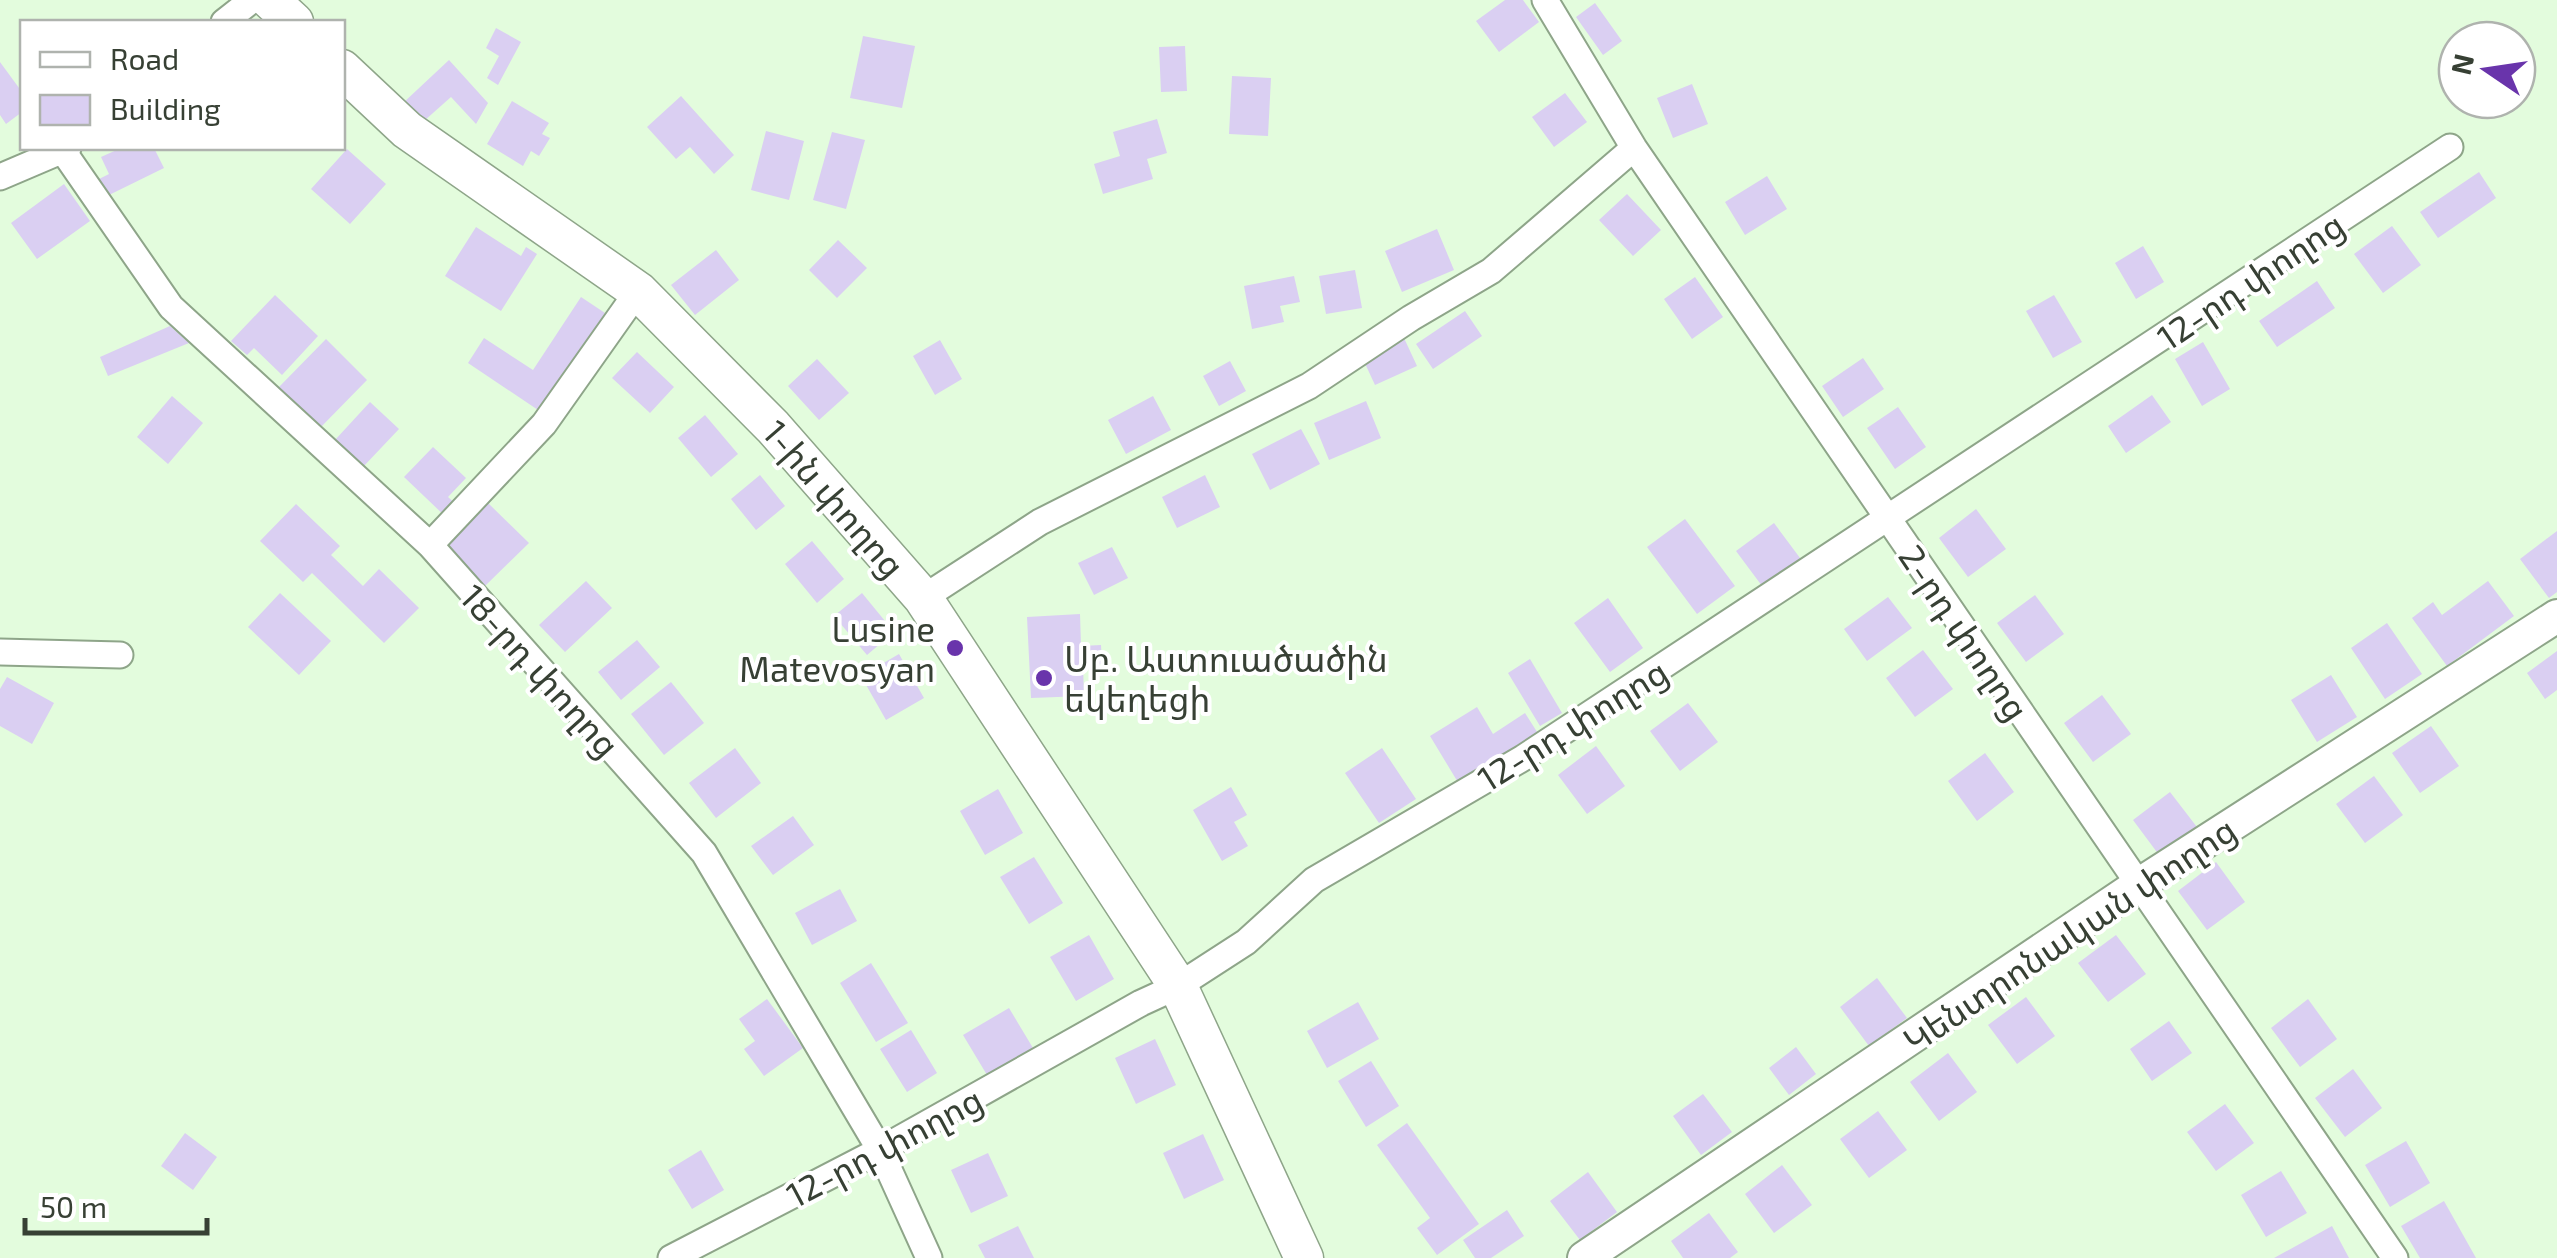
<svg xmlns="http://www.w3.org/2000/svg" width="2557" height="1258" viewBox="0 0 2557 1258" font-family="'Exo 2','Noto Sans Armenian',sans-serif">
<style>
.building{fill:#dacff2}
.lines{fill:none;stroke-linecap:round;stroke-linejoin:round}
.minor-casing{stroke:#8ea589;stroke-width:29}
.tertiary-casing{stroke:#8ea589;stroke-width:36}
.secondary-casing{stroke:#8ea589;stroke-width:41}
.minor{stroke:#fff;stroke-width:25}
.tertiary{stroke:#fff;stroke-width:32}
.secondary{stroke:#fff;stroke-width:38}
.poi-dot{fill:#6934ab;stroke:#fff;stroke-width:4}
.labels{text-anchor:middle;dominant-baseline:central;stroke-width:8;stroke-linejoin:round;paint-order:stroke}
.street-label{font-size:35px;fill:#374034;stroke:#fff}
.poi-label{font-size:35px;fill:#374034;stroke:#fff;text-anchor:end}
</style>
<rect width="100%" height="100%" fill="#e3fcdd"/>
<path class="building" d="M 1505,0 L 1523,0 L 1539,22 L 1499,52 L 1476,21 Z
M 1595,3 L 1622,41 L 1603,55 L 1576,17 Z
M 496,28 L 521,42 L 498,85 L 487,78 L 499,56 L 486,48 Z
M 863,36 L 915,46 L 902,108 L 850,98 Z
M 1185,46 L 1187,91 L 1161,92 L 1159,47 Z
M 449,60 L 488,103 L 476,124 L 451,97 L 424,121 L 402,104 Z
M 0,62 L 22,92 L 22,112 L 6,124 L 0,115 Z
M 1232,76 L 1271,78 L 1268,136 L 1229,134 Z
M 1692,84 L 1708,124 L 1673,138 L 1657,98 Z
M 1565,93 L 1587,122 L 1554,147 L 1532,117 Z
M 681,96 L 734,155 L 714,174 L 690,147 L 676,159 L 647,127 Z
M 512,101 L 549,123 L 542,134 L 550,138 L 539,156 L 531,151 L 523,166 L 487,144 Z
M 1157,119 L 1167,153 L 1147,159 L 1153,179 L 1103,194 L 1094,164 L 1120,156 L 1113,132 Z
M 766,131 L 804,141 L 789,200 L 751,190 Z
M 832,132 L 865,140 L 846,209 L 813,200 Z
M 121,148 L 154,148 L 164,168 L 107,196 L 99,179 L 109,174 L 101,157 Z
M 347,149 L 386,184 L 350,224 L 311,189 Z
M 2479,172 L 2496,198 L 2438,238 L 2420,212 Z
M 1767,176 L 1787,209 L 1745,235 L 1725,202 Z
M 64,184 L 90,221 L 37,259 L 11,223 Z
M 1627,194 L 1661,230 L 1633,256 L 1599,220 Z
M 2392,226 L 2421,265 L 2383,293 L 2354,254 Z
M 476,227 L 521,256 L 526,247 L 537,254 L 501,311 L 445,276 Z
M 1437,229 L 1454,270 L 1402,292 L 1385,251 Z
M 838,240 L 867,268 L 837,298 L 809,270 Z
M 2143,246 L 2164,282 L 2136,299 L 2115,263 Z
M 716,250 L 739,280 L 695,315 L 671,285 Z
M 1355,270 L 1362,308 L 1326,314 L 1319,276 Z
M 1294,276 L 1300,302 L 1280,306 L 1284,322 L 1252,329 L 1244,286 Z
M 1695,277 L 1723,317 L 1692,339 L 1664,299 Z
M 2317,281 L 2335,308 L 2277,347 L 2259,321 Z
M 275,295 L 318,336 L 282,375 L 254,348 L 247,355 L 231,341 Z
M 2054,295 L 2082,342 L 2053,358 L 2026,311 Z
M 581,297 L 605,313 L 541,412 L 468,363 L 484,338 L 533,370 Z
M 1465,311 L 1482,336 L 1433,369 L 1416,344 Z
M 170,326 L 189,343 L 108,376 L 100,357 Z
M 1404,338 L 1417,366 L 1375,385 L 1362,357 Z
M 326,339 L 367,380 L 320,428 L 279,387 Z
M 940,340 L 962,379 L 935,395 L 913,356 Z
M 2203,342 L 2230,389 L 2202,406 L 2175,359 Z
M 637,352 L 674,387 L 650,413 L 612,378 Z
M 1863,358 L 1884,389 L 1843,417 L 1822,386 Z
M 817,359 L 849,393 L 819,420 L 788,386 Z
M 1230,361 L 1246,391 L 1219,406 L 1203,376 Z
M 2152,395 L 2171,422 L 2126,453 L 2108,426 Z
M 172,396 L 203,423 L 168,464 L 137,437 Z
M 1153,396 L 1171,430 L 1126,454 L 1108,420 Z
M 1366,401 L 1381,438 L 1329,460 L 1314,423 Z
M 370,402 L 399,429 L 363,467 L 335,440 Z
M 1898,407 L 1926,447 L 1895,469 L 1867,428 Z
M 705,415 L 738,454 L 711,477 L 678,438 Z
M 1301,429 L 1320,464 L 1270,490 L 1252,454 Z
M 433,447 L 466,478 L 448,497 L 458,506 L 447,518 L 404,477 Z
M 760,475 L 785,506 L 756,530 L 731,499 Z
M 1205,475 L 1220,507 L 1177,528 L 1162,497 Z
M 488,503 L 529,543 L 485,586 L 445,545 Z
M 296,504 L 340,546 L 331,555 L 363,586 L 379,569 L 419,608 L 384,643 L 312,573 L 303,582 L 260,541 Z
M 1976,509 L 2006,549 L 1968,577 L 1939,538 Z
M 1685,519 L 1735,586 L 1697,614 L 1647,547 Z
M 1774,523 L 1803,562 L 1765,590 L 1736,551 Z
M 2557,531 L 2557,592 L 2549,598 L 2520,559 Z
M 812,541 L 844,579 L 817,603 L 785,564 Z
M 1112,547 L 1128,578 L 1094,595 L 1078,563 Z
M 586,581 L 612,608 L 565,652 L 539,625 Z
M 2488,581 L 2514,616 L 2447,666 L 2412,618 L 2433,602 L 2442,615 Z
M 280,593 L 331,641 L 299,675 L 248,627 Z
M 862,593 L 894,632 L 867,655 L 834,616 Z
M 2035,595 L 2064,634 L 2026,662 L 1997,623 Z
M 1888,597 L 1912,628 L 1867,661 L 1844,629 Z
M 1608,598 L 1643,648 L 1610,672 L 1574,623 Z
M 1080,614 L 1081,646 L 1101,645 L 1102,664 L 1083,665 L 1084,696 L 1031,698 L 1027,617 Z
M 2387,623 L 2422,674 L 2385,699 L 2351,648 Z
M 637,640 L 660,667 L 621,700 L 598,672 Z
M 1923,650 L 1953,689 L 1915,717 L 1886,678 Z
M 2557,651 L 2557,690 L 2545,699 L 2527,673 Z
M 899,654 L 924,698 L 886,720 L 861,676 Z
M 1530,659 L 1562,713 L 1540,726 L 1508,673 Z
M 2331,675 L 2357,717 L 2317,742 L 2291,700 Z
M 7,677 L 54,703 L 32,744 L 0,726 L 0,689 Z
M 671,682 L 704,723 L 664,755 L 631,714 Z
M 2102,695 L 2131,734 L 2093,762 L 2064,723 Z
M 1688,703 L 1718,742 L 1680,771 L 1650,731 Z
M 1477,707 L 1493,734 L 1525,713 L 1539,735 L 1459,784 L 1430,736 Z
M 2431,726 L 2459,766 L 2420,793 L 2392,753 Z
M 1596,746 L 1625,786 L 1587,814 L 1558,775 Z
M 735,748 L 761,783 L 716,818 L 689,783 Z
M 1382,748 L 1416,799 L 1379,823 L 1345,773 Z
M 1985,753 L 2014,792 L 1977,821 L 1948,781 Z
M 2374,776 L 2403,815 L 2365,843 L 2336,804 Z
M 1231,787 L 1247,815 L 1234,822 L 1248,846 L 1222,861 L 1193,810 Z
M 998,789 L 1023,833 L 985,855 L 960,811 Z
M 2170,792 L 2200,831 L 2162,859 L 2133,820 Z
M 793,816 L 814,845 L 773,875 L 751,846 Z
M 1034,857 L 1063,903 L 1029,924 L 1000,877 Z
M 2216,862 L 2245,902 L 2207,930 L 2178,891 Z
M 840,889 L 857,921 L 812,945 L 795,913 Z
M 1089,935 L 1114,979 L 1076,1001 L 1050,957 Z
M 2116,935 L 2146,974 L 2108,1002 L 2078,963 Z
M 871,963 L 908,1023 L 876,1042 L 840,983 Z
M 1877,978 L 1907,1018 L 1869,1046 L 1840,1007 Z
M 2026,997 L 2055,1036 L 2017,1064 L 1988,1025 Z
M 767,999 L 803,1048 L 764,1076 L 744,1049 L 755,1041 L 739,1019 Z
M 2308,999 L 2337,1039 L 2300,1067 L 2271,1028 Z
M 1358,1002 L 1379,1039 L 1327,1068 L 1307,1031 Z
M 1009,1008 L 1033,1048 L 987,1075 L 963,1035 Z
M 2169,1021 L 2192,1053 L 2152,1081 L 2130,1049 Z
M 911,1030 L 937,1073 L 907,1092 L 880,1049 Z
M 1155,1039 L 1176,1085 L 1136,1104 L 1115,1058 Z
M 1796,1047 L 1816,1074 L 1789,1095 L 1769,1068 Z
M 1948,1053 L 1977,1092 L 1939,1121 L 1910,1082 Z
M 1371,1061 L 1399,1106 L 1366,1127 L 1338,1081 Z
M 2353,1069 L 2382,1108 L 2345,1137 L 2315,1098 Z
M 1703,1094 L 1732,1132 L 1701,1155 L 1673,1116 Z
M 2225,1104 L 2254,1143 L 2216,1171 L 2187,1132 Z
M 1878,1111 L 1907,1150 L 1869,1178 L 1840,1139 Z
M 1407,1123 L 1479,1224 L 1437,1255 L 1417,1228 L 1430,1218 L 1377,1145 Z
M 185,1133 L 217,1157 L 193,1190 L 161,1166 Z
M 1203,1134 L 1224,1180 L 1184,1199 L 1163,1153 Z
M 2406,1141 L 2430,1183 L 2390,1207 L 2365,1165 Z
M 701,1150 L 724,1190 L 692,1209 L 668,1170 Z
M 988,1153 L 1008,1196 L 971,1213 L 951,1170 Z
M 1782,1165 L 1812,1205 L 1774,1233 L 1745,1194 Z
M 2281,1171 L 2307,1213 L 2266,1237 L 2241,1195 Z
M 1588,1172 L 1617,1212 L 1580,1240 L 1550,1201 Z
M 2444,1201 L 2476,1258 L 2420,1258 L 2401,1226 Z
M 1507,1210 L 1524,1236 L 1491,1258 L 1475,1258 L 1463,1240 Z
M 1709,1213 L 1738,1252 L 1730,1258 L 1683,1258 L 1671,1241 Z
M 1018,1226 L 1034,1258 L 985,1258 L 978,1245 Z
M 2332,1226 L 2349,1258 L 2274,1258 Z"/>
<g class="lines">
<defs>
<path id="minor" d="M 1545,0 L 1634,148 L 2395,1258
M 224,22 L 252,0
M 63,151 L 171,307 L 430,545 L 704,853 L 880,1150 L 929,1258
M 0,177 L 68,148
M 430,545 L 544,424 L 638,291
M 923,598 L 1040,522 L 1309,386 L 1411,318 L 1491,271 L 1634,148
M 0,652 L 120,655
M 671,1258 L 880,1150 L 1141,1003 L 1178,986 L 1246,942 L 1314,880 L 1523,758 L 2450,147"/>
<path id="tertiary" d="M 1584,1258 L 2138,885 L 2557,616"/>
<path id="secondary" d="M 270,0 L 294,22
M 342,69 L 407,130 L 638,291 L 773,427 L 923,598 L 1178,986 L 1304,1258"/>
</defs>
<use href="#minor" class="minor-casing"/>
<use href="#tertiary" class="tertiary-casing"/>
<use href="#secondary" class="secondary-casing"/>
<use href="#minor" class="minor"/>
<use href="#tertiary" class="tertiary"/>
<use href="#secondary" class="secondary"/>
</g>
<g class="poi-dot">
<circle cx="955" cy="648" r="10"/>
<circle cx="1044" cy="678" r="10"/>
</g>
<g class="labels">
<g class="street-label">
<text transform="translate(2250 280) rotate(-34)">12-րդ փողոց</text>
<text transform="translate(835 498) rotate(49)">1-ին փողոց</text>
<text transform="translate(1965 632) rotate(56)">2-րդ փողոց</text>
<text transform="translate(541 670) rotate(48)">18-րդ փողոց</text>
<text transform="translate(1572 724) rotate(-32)">12-րդ փողոց</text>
<text transform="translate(2069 934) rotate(-34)">Կենտրոնական փողոց</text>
<text transform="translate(884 1146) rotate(-28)">12-րդ փողոց</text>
</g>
<g class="poi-label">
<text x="935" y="628">Lusine<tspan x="935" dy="40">Matevosyan</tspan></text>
<text x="1064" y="658" text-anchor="start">Սբ. Աստուածածին<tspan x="1064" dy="40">եկեղեցի</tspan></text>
</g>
</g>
<rect x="20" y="20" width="325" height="130" fill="#ffffff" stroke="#afb3ae" stroke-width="2.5"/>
<rect x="40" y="52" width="50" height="15" fill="#ffffff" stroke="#afb3ae" stroke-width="2.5"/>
<text x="110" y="70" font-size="30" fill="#374034">Road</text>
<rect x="40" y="95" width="50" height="30" fill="#dacff2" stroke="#afb3ae" stroke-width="2.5"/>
<text x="110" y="120" font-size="30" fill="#374034">Building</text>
<g transform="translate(2487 70) rotate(283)"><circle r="48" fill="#ffffff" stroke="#afb3ae" stroke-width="2.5"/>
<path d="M0-8L18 38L0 25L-18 38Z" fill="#6934ab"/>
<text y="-15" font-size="28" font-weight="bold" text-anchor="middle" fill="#374034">N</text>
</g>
<path d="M25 1218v15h182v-15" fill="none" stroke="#374034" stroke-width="5"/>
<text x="40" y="1218" font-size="30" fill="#374034" stroke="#ffffff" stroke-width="8" paint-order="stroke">50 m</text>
</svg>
